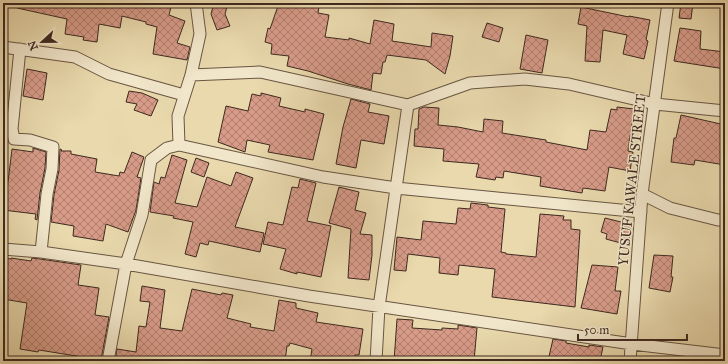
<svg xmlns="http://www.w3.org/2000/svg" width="728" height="364" viewBox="0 0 728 364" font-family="'IM FELL Great Primer',serif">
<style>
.building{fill:url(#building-cross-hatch);stroke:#3e291f}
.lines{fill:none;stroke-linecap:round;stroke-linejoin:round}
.street-casing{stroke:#695542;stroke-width:13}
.street{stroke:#f1e6ca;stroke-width:11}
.labels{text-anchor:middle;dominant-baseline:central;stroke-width:3;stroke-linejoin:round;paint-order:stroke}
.street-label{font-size:14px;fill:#3e291f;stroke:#f1e6ca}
</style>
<defs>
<pattern id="building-cross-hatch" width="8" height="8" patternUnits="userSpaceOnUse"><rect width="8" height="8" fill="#d79b88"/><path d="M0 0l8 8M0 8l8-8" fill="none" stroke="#b07e6f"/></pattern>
</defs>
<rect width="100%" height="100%" fill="#e9d9ad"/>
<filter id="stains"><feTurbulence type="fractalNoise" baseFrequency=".005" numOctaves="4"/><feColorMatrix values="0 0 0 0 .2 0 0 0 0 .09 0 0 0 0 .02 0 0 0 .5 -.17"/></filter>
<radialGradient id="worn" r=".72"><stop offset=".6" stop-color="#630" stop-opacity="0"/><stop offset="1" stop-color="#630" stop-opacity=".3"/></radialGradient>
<path class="building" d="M 18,3 L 172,3 L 169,15 L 185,21 L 177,43 L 190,47 L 187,60 L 153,54 L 157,27 L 146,24 L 146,22 L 122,16 L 120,28 L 99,24 L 97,42 L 83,40 L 84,37 L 65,34 L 67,19 L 17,8 Z
M 214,3 L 228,3 L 225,14 L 230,26 L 217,30 L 211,14 Z
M 279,3 L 300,3 L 319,7 L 318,13 L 329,15 L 325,37 L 349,40 L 349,38 L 370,44 L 374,20 L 394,24 L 392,41 L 431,47 L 432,33 L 453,36 L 450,56 L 445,74 L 426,60 L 387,55 L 385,62 L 383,62 L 381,74 L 373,73 L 371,90 L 348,84 L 308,71 L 287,66 L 289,56 L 271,54 L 272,44 L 265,42 L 268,28 L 270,29 Z
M 681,3 L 693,3 L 691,19 L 679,18 Z
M 581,7 L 629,17 L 629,16 L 650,20 L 646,40 L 648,41 L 644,59 L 623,54 L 627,35 L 603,30 L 600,62 L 585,61 L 587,26 L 578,24 Z
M 487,23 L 503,28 L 499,42 L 482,37 Z
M 680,28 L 701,31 L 700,49 L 725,52 L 725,69 L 674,61 Z
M 526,35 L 548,40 L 542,73 L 520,69 Z
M 27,69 L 47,73 L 43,100 L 23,96 Z
M 129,91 L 142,93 L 158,100 L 151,116 L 134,110 L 137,104 L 126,102 Z
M 261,93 L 281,98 L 279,106 L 305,112 L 305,109 L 324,114 L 313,160 L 268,152 L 270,145 L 247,140 L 245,152 L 218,142 L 226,106 L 248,111 L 252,94 L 261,96 Z
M 351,99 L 370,104 L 368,112 L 389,116 L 384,144 L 361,140 L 356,168 L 336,164 L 343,127 Z
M 424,107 L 439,108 L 438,125 L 458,127 L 483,132 L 484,119 L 503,121 L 502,133 L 546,140 L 546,142 L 587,150 L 590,130 L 606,132 L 611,109 L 617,110 L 617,107 L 634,109 L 628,151 L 633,152 L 630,171 L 609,167 L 605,191 L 583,188 L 582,193 L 540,186 L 541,177 L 504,171 L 503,178 L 496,177 L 495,180 L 476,177 L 479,164 L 443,161 L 444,149 L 414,146 L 415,129 L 418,129 L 419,109 Z
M 681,115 L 725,125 L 725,165 L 695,160 L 694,165 L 671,162 L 674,138 L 676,138 Z
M 33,148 L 46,152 L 45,168 L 40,193 L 37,220 L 35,219 L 36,214 L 3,210 L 4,182 L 8,182 L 12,149 L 33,152 Z
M 60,149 L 62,150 L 61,151 L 71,151 L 71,154 L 97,159 L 95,172 L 119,176 L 120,172 L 124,173 L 132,152 L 144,157 L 137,177 L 141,178 L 136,210 L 128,232 L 106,224 L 103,241 L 73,236 L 74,226 L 51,222 L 54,195 L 59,170 Z
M 172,155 L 187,160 L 175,203 L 197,207 L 207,177 L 231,186 L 236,172 L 253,178 L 235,227 L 264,233 L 260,252 L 209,241 L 208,245 L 200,243 L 196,257 L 185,254 L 193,222 L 173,218 L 174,216 L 150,212 L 154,182 L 159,184 L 161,177 L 165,178 Z
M 196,158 L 209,163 L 204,177 L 191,172 Z
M 300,179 L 316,183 L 307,221 L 331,226 L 321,277 L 297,272 L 297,274 L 280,269 L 286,249 L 263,244 L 268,222 L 283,225 L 292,187 L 298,188 Z
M 339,187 L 359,192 L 355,210 L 366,213 L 360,234 L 372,235 L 372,255 L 369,280 L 348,278 L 351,229 L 329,223 Z
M 471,203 L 488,205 L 488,207 L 505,209 L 501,252 L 506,253 L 506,254 L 536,257 L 540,214 L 564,216 L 563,220 L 571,220 L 571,229 L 580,230 L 575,307 L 492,297 L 495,269 L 459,265 L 458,275 L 439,273 L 440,258 L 408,254 L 406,271 L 394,270 L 397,237 L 421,240 L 423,221 L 456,224 L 458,208 L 470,209 Z
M 605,218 L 625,223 L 625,225 L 631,226 L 628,245 L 606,239 L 607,234 L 601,232 Z
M 654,255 L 673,256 L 671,277 L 673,277 L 670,292 L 649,288 Z
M 3,258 L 11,259 L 11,258 L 31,261 L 32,258 L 40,259 L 81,265 L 78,285 L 99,288 L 95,315 L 109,317 L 101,360 L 39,350 L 38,352 L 20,349 L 27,303 L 3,299 Z
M 592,265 L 618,267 L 615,291 L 621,291 L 617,314 L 581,308 Z
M 142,286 L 165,290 L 160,328 L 182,331 L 192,289 L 221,295 L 222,293 L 233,295 L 227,318 L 251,324 L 250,327 L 274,331 L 279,300 L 296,303 L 296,308 L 318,313 L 316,322 L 363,329 L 359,355 L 355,355 L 355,361 L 310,361 L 312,349 L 290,343 L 289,346 L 287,346 L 285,361 L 115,361 L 117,349 L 136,352 L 139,326 L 146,327 L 150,302 L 140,301 Z
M 397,319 L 413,320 L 412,328 L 442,330 L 442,328 L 458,329 L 458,325 L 477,328 L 474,361 L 394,361 Z
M 553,339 L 566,341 L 566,343 L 589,347 L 589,345 L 603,347 L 600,361 L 548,361 Z"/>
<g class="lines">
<defs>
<path id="street" d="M 3,47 L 75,57 L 109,74 L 184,95
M 20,49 L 12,129 L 14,139 L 30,140 L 53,147 L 52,169 L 47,194 L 41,252
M 191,75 L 260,72 L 408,105
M 179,145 L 178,116 L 191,75 L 200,34 L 196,3
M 642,194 L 670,208 L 718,220 L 725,220
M 3,249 L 41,252 L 126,264 L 309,296 L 632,344 L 725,355
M 108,361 L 126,264 L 142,215 L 151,160 L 167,148 L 179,145 L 323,177 L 396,188 L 641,212
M 376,361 L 379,307 L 408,105 L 470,83 L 525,79 L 569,84 L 655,104 L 725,111
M 630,361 L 642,194 L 668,3"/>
</defs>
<use href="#street" class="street-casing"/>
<use href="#street" class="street"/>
</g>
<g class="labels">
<g class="street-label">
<text transform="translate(632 180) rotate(-84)">YUSUF KAWALE STREET</text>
</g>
</g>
<rect width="728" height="364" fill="none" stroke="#e9d9ad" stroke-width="16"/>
<rect x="4" y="4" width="720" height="356" fill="none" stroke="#3e291f" stroke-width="2"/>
<rect x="8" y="8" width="712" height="348" fill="none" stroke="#3e291f"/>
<g transform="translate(42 42) rotate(248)" stroke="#f1e6ca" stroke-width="3" paint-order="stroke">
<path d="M0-3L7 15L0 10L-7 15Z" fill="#3e291f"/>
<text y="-6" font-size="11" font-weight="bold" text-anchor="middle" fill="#3e291f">N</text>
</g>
<path d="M578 334v6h109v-6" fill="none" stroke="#3e291f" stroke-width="2"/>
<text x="584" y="334" font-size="12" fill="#3e291f" stroke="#f1e6ca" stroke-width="3" paint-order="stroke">50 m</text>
<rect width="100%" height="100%" filter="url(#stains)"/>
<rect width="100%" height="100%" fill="url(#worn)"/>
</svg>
